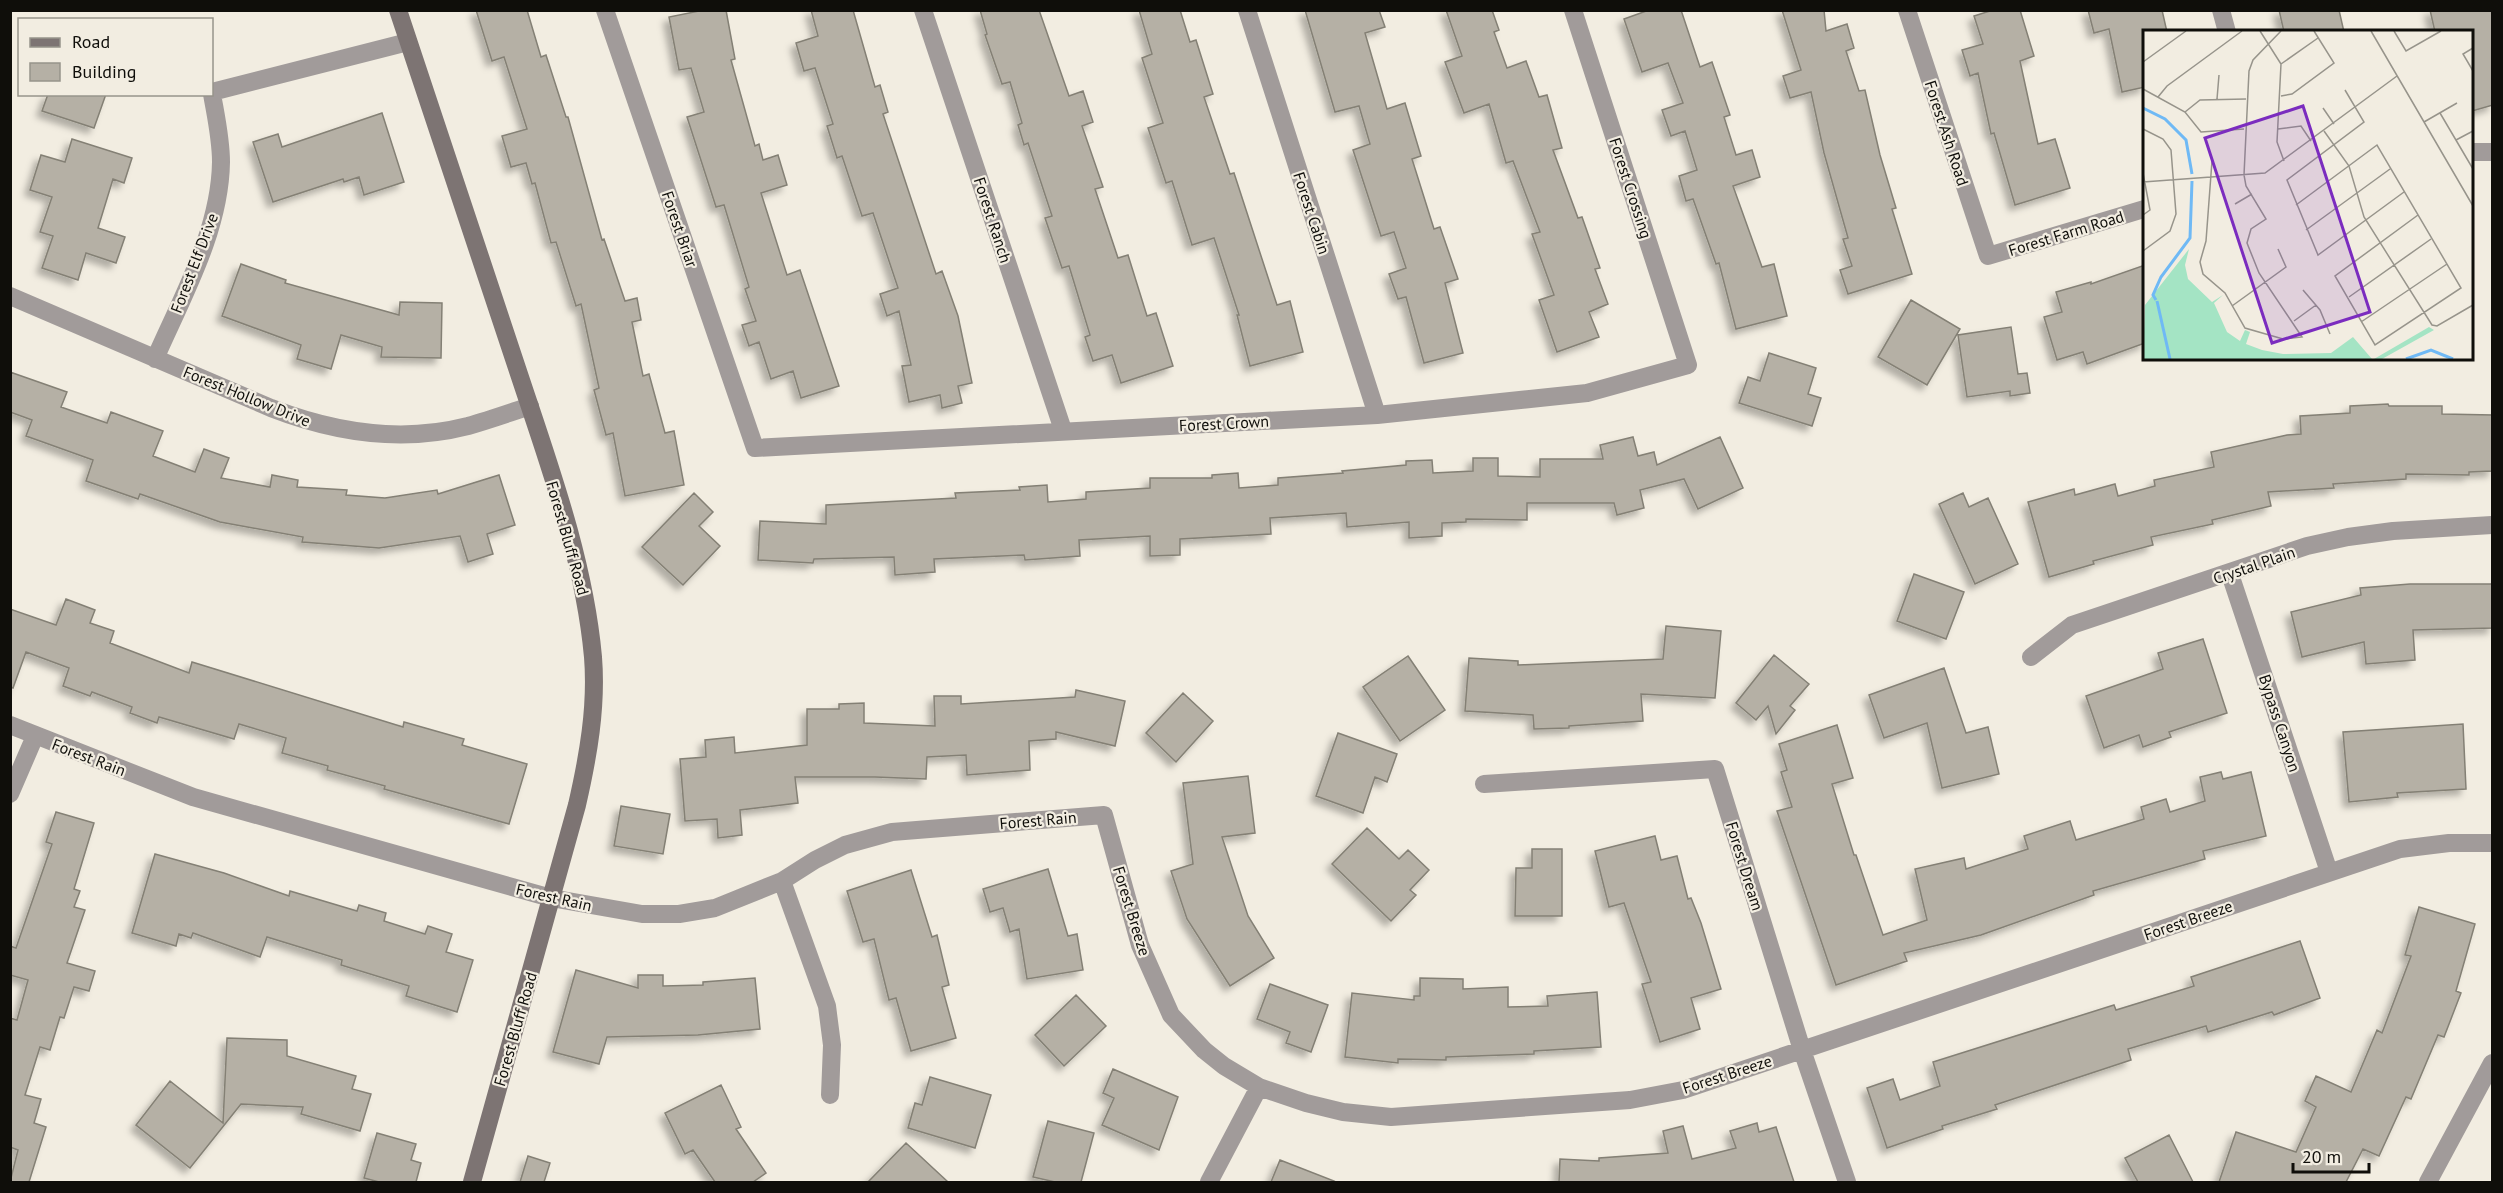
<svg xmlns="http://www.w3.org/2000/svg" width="2503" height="1193" viewBox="0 0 2503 1193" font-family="'PT Sans',sans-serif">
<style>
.building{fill:#b5b0a5;stroke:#848075;stroke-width:1.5;filter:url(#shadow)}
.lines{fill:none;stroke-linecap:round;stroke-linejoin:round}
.street{stroke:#a19b9a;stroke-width:18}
.secondary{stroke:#7d7473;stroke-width:18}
.labels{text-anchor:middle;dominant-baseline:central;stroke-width:4.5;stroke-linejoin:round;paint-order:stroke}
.street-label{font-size:16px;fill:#0f0e0a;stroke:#f2ede1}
.inset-river{fill:none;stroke:#6fb9f5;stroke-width:3}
.inset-road{fill:none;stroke:#97948b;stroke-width:1.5}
.view{fill:#7b2cbf;fill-opacity:0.15;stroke:#7b2cbf;stroke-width:3}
.inset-edge{fill:none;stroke:#0f0e0a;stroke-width:3}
</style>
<defs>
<filter id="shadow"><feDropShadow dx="-5.5" dy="5.5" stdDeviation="3" flood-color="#0004"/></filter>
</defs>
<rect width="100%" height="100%" fill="#f2ede1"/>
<path class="building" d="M 476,10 L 527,10 L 541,57 L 546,55 L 566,117 L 568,117 L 602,240 L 604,239 L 625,301 L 637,298 L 641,320 L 632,322 L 643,376 L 649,374 L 665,433 L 674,431 L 684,485 L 625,496 L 613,433 L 606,435 L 594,390 L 599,388 L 581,304 L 576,306 L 556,242 L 551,243 L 535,183 L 532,184 L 526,163 L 511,167 L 502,136 L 527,129 L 504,57 L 492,61 Z
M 704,10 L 726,10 L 735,59 L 731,60 L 755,146 L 759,144 L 763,160 L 778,155 L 787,185 L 761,193 L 787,275 L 800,270 L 839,386 L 801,398 L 793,371 L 771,379 L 759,342 L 749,346 L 742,325 L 756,321 L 745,289 L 749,287 L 724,205 L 716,207 L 687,117 L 704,112 L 691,68 L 679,70 L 669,17 Z
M 811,10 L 853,10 L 875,87 L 880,85 L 888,112 L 883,114 L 936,274 L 942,271 L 958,316 L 972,383 L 958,386 L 962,403 L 942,408 L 940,395 L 909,402 L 902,366 L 911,365 L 899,311 L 887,316 L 880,294 L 898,288 L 873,213 L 862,216 L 842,156 L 837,158 L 827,126 L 833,124 L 815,68 L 804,71 L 796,43 L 818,36 Z
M 980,10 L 1039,10 L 1069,96 L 1083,91 L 1093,122 L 1082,126 L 1103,187 L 1095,189 L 1118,258 L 1128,255 L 1147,316 L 1156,313 L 1173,366 L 1121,383 L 1112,355 L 1093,361 L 1085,337 L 1090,335 L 1069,266 L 1062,268 L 1045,218 L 1052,216 L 1028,143 L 1024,145 L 1018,125 L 1022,123 L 1010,82 L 1002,84 L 985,35 L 987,34 Z
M 1139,10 L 1180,10 L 1190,42 L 1196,40 L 1213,94 L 1204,97 L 1230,174 L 1234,173 L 1277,305 L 1290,301 L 1303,352 L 1250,366 L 1237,315 L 1239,315 L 1214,238 L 1192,245 L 1172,181 L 1166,183 L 1148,128 L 1163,123 L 1142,58 L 1152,54 Z
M 1305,10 L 1379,10 L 1385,27 L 1365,33 L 1387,109 L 1405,103 L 1421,156 L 1412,159 L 1434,229 L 1440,227 L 1458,279 L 1445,283 L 1463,353 L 1424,363 L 1406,297 L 1398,299 L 1389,274 L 1406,268 L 1394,232 L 1381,236 L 1353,150 L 1370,144 L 1359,106 L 1335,112 Z
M 1446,10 L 1492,10 L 1499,30 L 1494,32 L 1507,68 L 1526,61 L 1539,97 L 1547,95 L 1562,148 L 1553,150 L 1578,218 L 1582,217 L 1600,268 L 1595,269 L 1608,304 L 1589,312 L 1599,337 L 1557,352 L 1539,300 L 1554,295 L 1532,234 L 1540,232 L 1513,161 L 1506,163 L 1489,104 L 1464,113 L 1445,62 L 1462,56 Z
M 1649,10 L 1681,10 L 1700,67 L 1712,62 L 1730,115 L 1724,117 L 1736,155 L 1752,150 L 1760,177 L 1733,186 L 1762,267 L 1774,264 L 1787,316 L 1736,329 L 1719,263 L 1716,264 L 1693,199 L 1686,201 L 1679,176 L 1697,170 L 1685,131 L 1671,136 L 1662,110 L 1683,103 L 1668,63 L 1642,72 L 1624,19 Z
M 1782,10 L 1824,10 L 1826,31 L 1847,24 L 1854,48 L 1846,51 L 1859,91 L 1865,90 L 1880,155 L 1896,208 L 1892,209 L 1912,274 L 1848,294 L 1840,270 L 1852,266 L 1843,239 L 1848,238 L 1824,153 L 1811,92 L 1790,98 L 1783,76 L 1801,70 Z
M 1993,10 L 2020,10 L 2034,56 L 2020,61 L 2038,144 L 2055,139 L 2070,188 L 2015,205 L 1994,133 L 1991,134 L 1978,73 L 1970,76 L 1962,50 L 1983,44 L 1974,16 Z
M 2088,10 L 2162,10 L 2167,32 L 2145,32 L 2145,87 L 2122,92 L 2109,29 L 2094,33 Z
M 2279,10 L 2339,10 L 2344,32 L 2284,32 Z
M 2430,10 L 2493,10 L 2493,105 L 2472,111 L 2472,32 L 2435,32 Z
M 48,94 L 106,94 L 94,128 L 42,111 Z
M 382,113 L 404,182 L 364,195 L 359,177 L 344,182 L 343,179 L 273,202 L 253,142 L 278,134 L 282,147 Z
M 72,139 L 132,158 L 124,183 L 113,179 L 98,228 L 125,237 L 116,263 L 86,253 L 78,280 L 42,268 L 53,236 L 40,232 L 52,197 L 30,190 L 41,155 L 65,162 Z
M 241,264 L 286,280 L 285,283 L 399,315 L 400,302 L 442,303 L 441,358 L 381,357 L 382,347 L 341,335 L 331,369 L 297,359 L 301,345 L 222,316 Z
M 2145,265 L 2145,343 L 2087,364 L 2083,352 L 2057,360 L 2044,317 L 2062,312 L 2056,292 L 2091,282 L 2091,284 Z
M 1911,300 L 1960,329 L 1927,385 L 1878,357 Z
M 2011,327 L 2018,374 L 2027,373 L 2030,393 L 2010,396 L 2010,391 L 1967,397 L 1958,335 Z
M 1769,353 L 1816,368 L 1808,394 L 1821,398 L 1812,426 L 1739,403 L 1748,377 L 1760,381 Z
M 10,372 L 67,392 L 61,407 L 107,423 L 111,412 L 163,431 L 153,456 L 195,472 L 204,449 L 229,458 L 221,478 L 270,487 L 272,475 L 298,480 L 297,487 L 347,490 L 346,495 L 385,498 L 437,490 L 438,494 L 499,475 L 515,525 L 487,534 L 493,554 L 468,562 L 460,536 L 379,548 L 302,542 L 303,537 L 220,522 L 140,494 L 138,499 L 86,481 L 93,460 L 26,436 L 32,420 L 10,412 Z
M 2388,404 L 2389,406 L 2442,406 L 2442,414 L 2493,415 L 2493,471 L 2469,472 L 2469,475 L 2406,474 L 2406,479 L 2333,484 L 2334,488 L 2268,492 L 2271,506 L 2212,520 L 2213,524 L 2151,537 L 2153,545 L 2093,561 L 2094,564 L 2049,577 L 2028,502 L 2074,489 L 2075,495 L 2115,484 L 2118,496 L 2155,486 L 2154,480 L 2214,467 L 2211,452 L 2287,435 L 2301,434 L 2300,416 L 2350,413 L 2350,406 Z
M 1633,437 L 1638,456 L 1654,452 L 1657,465 L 1720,437 L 1743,488 L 1698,509 L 1684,479 L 1640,490 L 1644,508 L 1617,515 L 1614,503 L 1527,503 L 1527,520 L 1466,519 L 1466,522 L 1442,523 L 1442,536 L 1409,538 L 1409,522 L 1347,527 L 1346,513 L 1270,518 L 1271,534 L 1180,539 L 1180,555 L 1150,556 L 1150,536 L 1079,540 L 1080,556 L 1025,560 L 1024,555 L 934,559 L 935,572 L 895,575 L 894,557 L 814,559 L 813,563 L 758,560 L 760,521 L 826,524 L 826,505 L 956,498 L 955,493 L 1020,490 L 1019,487 L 1047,485 L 1048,502 L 1086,499 L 1086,492 L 1150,488 L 1150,478 L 1212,478 L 1212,475 L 1238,473 L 1239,488 L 1278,485 L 1278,478 L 1343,473 L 1342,471 L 1406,465 L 1406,461 L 1432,460 L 1433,473 L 1473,471 L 1473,458 L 1498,458 L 1498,476 L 1540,477 L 1540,459 L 1603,459 L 1600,445 Z
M 694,493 L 713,512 L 699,526 L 720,546 L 683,585 L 642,547 Z
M 1963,493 L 1969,507 L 1988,498 L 2018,564 L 1975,584 L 1939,504 Z
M 1914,574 L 1964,592 L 1946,639 L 1897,621 Z
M 2410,584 L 2493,584 L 2493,628 L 2413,630 L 2415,660 L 2366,664 L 2364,642 L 2302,657 L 2291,612 L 2361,595 L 2360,588 Z
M 66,599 L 95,610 L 90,623 L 114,631 L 110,643 L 189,673 L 192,662 L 403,727 L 404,722 L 464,739 L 462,745 L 527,764 L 509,824 L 384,789 L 385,786 L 327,770 L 328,766 L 282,753 L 286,738 L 239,724 L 234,739 L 159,717 L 157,723 L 130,713 L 132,707 L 92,692 L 90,696 L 63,686 L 69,668 L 26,652 L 13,688 L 10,687 L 10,609 L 56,625 Z
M 1666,626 L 1721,631 L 1715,698 L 1641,694 L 1643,721 L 1569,726 L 1569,728 L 1534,729 L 1533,715 L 1465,711 L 1469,658 L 1518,661 L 1518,665 L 1663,659 Z
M 2203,639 L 2227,713 L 2169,732 L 2171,737 L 2143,747 L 2139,735 L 2104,748 L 2086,696 L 2163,669 L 2158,653 Z
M 1774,655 L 1809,684 L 1790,706 L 1795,710 L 1776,734 L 1768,706 L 1756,720 L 1736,703 Z
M 1408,656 L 1445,710 L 1400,741 L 1363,687 Z
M 1944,668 L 1966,733 L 1988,727 L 1999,774 L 1942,788 L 1927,723 L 1884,738 L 1869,695 Z
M 1076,690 L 1125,701 L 1115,746 L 1056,732 L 1056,739 L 1029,741 L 1030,770 L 967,775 L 966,755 L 927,757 L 926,779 L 875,777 L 795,777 L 798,803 L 740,810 L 742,835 L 718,838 L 717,819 L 685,821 L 680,759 L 706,757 L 705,740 L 734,737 L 735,753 L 807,745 L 807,709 L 839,709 L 839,704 L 864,703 L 864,723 L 935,726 L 934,696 L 961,696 L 961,704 L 1075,697 Z
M 1183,693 L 1213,721 L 1176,762 L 1146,733 Z
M 2463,724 L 2466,789 L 2397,793 L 2398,797 L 2349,802 L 2343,732 Z
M 1837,725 L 1853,778 L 1832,784 L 1854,855 L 1856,855 L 1883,935 L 1927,920 L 1915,869 L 1964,858 L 1966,869 L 2028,849 L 2024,836 L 2070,821 L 2076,840 L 2144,819 L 2141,807 L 2166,799 L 2170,812 L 2205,801 L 2200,777 L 2221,772 L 2223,779 L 2251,772 L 2266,836 L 2203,851 L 2205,859 L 2093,891 L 2094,895 L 1981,935 L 1904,953 L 1907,961 L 1836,985 L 1777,811 L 1792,807 L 1781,772 L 1787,770 L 1779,744 Z
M 1338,733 L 1397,754 L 1387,782 L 1375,777 L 1363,813 L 1316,796 Z
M 1248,776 L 1255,833 L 1222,837 L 1248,916 L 1274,958 L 1230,986 L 1187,919 L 1171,871 L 1193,864 L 1183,783 Z
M 621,806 L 670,814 L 663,854 L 614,846 Z
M 56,812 L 94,823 L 74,889 L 80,891 L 74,907 L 85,910 L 67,963 L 95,971 L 89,991 L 74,987 L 64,1018 L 60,1017 L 50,1050 L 40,1047 L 25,1095 L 41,1099 L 34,1123 L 46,1127 L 29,1182 L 10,1182 L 18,1150 L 10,1147 L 10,1018 L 17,1020 L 28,980 L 10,975 L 10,946 L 16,948 L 52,844 L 46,842 Z
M 1367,828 L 1399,859 L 1408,850 L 1429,870 L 1410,890 L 1416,895 L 1391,921 L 1332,864 Z
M 1655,836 L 1661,860 L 1677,856 L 1688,899 L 1691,898 L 1701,923 L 1721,989 L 1691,998 L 1700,1029 L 1660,1042 L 1642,984 L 1651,982 L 1624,903 L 1609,907 L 1595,851 Z
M 1532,849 L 1562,849 L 1562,916 L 1515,916 L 1516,868 L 1532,868 Z
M 155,854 L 224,873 L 289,896 L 290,891 L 357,911 L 359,905 L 386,913 L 384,921 L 425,934 L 428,926 L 452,934 L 446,952 L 473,960 L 457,1012 L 406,996 L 409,986 L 341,965 L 342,960 L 267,937 L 260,957 L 193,933 L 191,938 L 179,934 L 176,946 L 132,933 Z
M 1048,869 L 1068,936 L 1077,934 L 1083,970 L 1027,979 L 1019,929 L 1010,932 L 1003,908 L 990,912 L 983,889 Z
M 911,870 L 932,937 L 937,935 L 949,985 L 942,987 L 956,1038 L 911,1051 L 896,998 L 889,1000 L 874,939 L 863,942 L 847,891 Z
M 2419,907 L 2475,924 L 2456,991 L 2461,993 L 2444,1037 L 2438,1035 L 2411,1099 L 2406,1097 L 2379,1156 L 2363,1149 L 2346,1182 L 2219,1182 L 2236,1132 L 2296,1152 L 2316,1107 L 2305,1101 L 2316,1076 L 2351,1092 L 2377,1030 L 2382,1033 L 2411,956 L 2405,955 Z
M 2300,941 L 2320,998 L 2274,1015 L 2272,1012 L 2208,1032 L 2206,1026 L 2128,1049 L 2131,1060 L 1995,1105 L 1997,1109 L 1942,1126 L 1943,1129 L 1887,1148 L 1867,1088 L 1893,1079 L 1900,1100 L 1940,1086 L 1933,1062 L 2114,1005 L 2116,1010 L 2194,986 L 2191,977 Z
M 576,970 L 638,988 L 638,975 L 663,975 L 663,986 L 703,985 L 703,982 L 755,978 L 760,1029 L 698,1035 L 607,1037 L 599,1064 L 553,1052 Z
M 1420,978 L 1463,979 L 1463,989 L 1508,987 L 1508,1007 L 1548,1006 L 1547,996 L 1597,992 L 1601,1047 L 1534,1051 L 1534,1054 L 1446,1057 L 1446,1060 L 1398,1059 L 1398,1063 L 1345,1057 L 1352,993 L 1414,1000 L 1414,996 L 1420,996 Z
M 1270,984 L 1328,1005 L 1311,1052 L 1286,1043 L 1290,1032 L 1257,1019 Z
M 1076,995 L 1106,1026 L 1064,1066 L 1035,1035 Z
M 227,1038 L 287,1040 L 287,1056 L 356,1076 L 352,1089 L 371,1094 L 360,1131 L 301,1114 L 303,1107 L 241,1104 L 190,1168 L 136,1125 L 170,1081 L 223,1123 Z
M 1113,1069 L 1178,1097 L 1159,1150 L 1102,1125 L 1114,1098 L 1103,1093 Z
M 930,1077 L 991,1095 L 975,1148 L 908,1128 L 915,1103 L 922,1105 Z
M 721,1085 L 741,1127 L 736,1129 L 766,1173 L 753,1182 L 715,1182 L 693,1150 L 685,1154 L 665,1113 Z
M 1048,1121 L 1094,1133 L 1081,1182 L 1055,1182 L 1033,1177 Z
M 1757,1123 L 1759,1132 L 1776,1127 L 1794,1182 L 1559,1182 L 1560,1159 L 1599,1161 L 1599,1158 L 1668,1153 L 1663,1131 L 1683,1126 L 1692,1159 L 1736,1148 L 1730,1131 Z
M 377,1133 L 416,1144 L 411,1160 L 421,1163 L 416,1182 L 379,1182 L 364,1178 Z
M 2169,1135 L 2193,1182 L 2138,1182 L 2125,1158 Z
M 906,1143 L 948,1182 L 868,1182 Z
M 528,1156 L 550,1163 L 544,1182 L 520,1182 Z
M 1280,1160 L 1334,1181 L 1333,1182 L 1271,1182 Z"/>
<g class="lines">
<path class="street" d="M 605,10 L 755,448 L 1377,415 L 1587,393 L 1688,365 L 1573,10
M 923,10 L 1063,430
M 1247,10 L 1377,415
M 1907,10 L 1988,256 L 2144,209
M 2221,10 L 2227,32
M 212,92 L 408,42
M 2472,152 L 2492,152
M 10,296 L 271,408 C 333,432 402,443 468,426 C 489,420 509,413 530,406
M 155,359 C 182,297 220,231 221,162 C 221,139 216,117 212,94
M 2230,574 L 2329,872
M 2031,657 L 2072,625 L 2307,546 L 2348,537 L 2393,531 L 2492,525
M 10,725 L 193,797 L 551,898 L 642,914 L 679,914 L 715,908 L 782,881 L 815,860 L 845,845 L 892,832 L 1104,815 L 1140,945 L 1171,1015 L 1204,1050 L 1224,1066 L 1259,1087 L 1306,1103 L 1343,1112 L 1391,1117 L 1630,1100 L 1683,1090 L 2400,849 L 2449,843 L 2492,843
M 1484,784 L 1715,769 L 1802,1050 L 1847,1182
M 10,794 L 35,736
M 782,881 L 827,1006 L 832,1045 L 830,1095
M 1209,1182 L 1259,1087
M 2428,1182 L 2492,1063"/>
<path class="secondary" d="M 398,10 C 437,130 477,249 517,368 C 548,462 584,558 593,657 C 597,707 588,757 577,805 L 472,1182"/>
</g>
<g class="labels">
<g class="street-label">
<text transform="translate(1947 133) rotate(72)">Forest Ash Road</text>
<text transform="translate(1631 188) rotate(72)">Forest Crossing</text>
<text transform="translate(1312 213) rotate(72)">Forest Cabin</text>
<text transform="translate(993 220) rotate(72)">Forest Ranch</text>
<text transform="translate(680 229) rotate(71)">Forest Briar</text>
<text transform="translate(2066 233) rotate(-17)">Forest Farm Road</text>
<text transform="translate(194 263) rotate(-69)">Forest Elf Drive</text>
<text transform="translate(247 396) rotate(22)">Forest Hollow Drive</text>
<text transform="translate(1224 423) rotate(-3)">Forest Crown</text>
<text transform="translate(568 538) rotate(74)">Forest Bluff Road</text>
<text transform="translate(2254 565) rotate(-19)">Crystal Plain</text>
<text transform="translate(2280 723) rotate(72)">Bypass Canyon</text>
<text transform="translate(89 757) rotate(21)">Forest Rain</text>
<text transform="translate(1038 820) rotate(-5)">Forest Rain</text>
<text transform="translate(1745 866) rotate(73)">Forest Dream</text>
<text transform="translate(554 897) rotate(13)">Forest Rain</text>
<text transform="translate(1132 911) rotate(73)">Forest Breeze</text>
<text transform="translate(2188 920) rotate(-19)">Forest Breeze</text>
<text transform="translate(515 1029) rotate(-74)">Forest Bluff Road</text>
<text transform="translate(1727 1074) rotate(-18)">Forest Breeze</text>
</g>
</g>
<g transform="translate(2143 30)">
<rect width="330" height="330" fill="#f2ede1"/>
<path d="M 46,219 L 42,235 L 45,249 L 69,272 L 80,265 L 71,273 L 84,302 L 97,311 L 102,300 L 107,302 L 103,314 L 119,320 L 140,324 L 188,323 L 210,307 L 229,329 L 0,329 L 2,275 ZM 286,297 L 291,300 L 239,329 L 231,329 Z" fill="#a4e4c4"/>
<path class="inset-river" d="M 0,78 L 22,89 L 43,110 L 49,144M 13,270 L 10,265 L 18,247 L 47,208 L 49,151M 14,271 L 27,329M 263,329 L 288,320 L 310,329"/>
<path class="inset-road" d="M 117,1 L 138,34 L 134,112 L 141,131M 228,1 L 330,176M 251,1 L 263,21 L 298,1M 330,18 L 320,24 L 330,41M 0,32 L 43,1M 138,34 L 175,8M 0,59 L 42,82 L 58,102 L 101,99M 202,60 L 221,92 L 144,150 L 175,225 L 261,162M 138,66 L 149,64 L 191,33 L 171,1M 15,67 L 24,56 L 99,1M 74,69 L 76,45M 180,78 L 191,94M 42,82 L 57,70 L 103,69M 297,83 L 330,139M 281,92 L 314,73M 0,99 L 20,109 L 28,120 L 33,184 L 27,201 L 0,221M 135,99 L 158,96 L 168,111M 181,101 L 206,136 L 221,187 L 289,295 L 294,296 L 330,275M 313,110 L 330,101M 69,131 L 63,211 L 57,232 L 60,244 L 82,263 L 102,298 L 140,309 L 159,307 L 116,243 L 104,213 L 108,199 L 123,189 L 103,156 L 101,145 L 106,41 L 110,30 L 138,1M 0,143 L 7,180 L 0,185M 0,152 L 122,143 L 254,46M 92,174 L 109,164M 153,175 L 234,115 L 318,258 L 232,315 L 192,246 L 275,185M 163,200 L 247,139M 160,260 L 177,280 L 187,304M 206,267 L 288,209M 89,276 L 143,237 L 135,219M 151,291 L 173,275M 218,292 L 304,234"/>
<path class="view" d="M 160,76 L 227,282 L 129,313 L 62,108 Z"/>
<rect width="330" height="330" class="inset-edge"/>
</g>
<rect width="2503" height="1193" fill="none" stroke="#0f0e0a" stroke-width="24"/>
<rect x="18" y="18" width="195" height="78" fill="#f2ede1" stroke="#97948b" stroke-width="1.5"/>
<rect x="30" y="38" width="30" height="9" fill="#7d7473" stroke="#97948b" stroke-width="1.5"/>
<text x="72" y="48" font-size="18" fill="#0f0e0a">Road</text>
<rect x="30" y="63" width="30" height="18" fill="#b5b0a5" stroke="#97948b" stroke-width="1.5"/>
<text x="72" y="78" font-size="18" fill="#0f0e0a">Building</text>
<path d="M2293 1163v9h76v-9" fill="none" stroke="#0f0e0a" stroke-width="3"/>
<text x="2302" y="1163" font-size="18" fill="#0f0e0a" stroke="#f2ede1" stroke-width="4.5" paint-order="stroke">20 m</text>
</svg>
